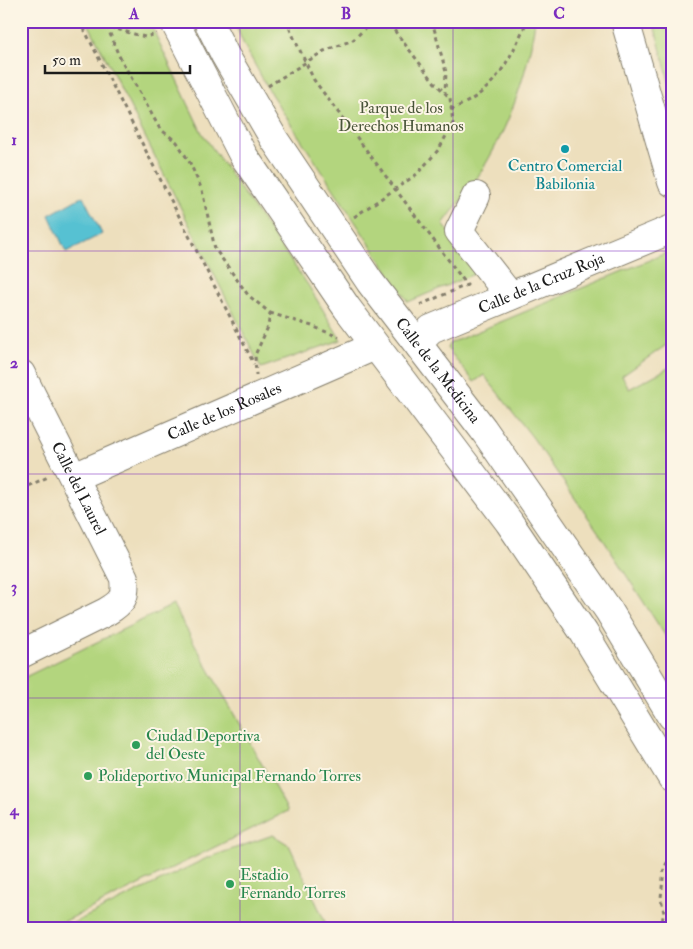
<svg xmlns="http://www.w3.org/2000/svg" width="693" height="949" viewBox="0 0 693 949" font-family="'IM FELL Double Pica',serif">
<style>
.green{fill:#b3d57e;stroke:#68784d}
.water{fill:#56c1d2;stroke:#396e77}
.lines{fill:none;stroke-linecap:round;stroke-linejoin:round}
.minor-casing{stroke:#847e6c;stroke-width:30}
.path{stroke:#847e6c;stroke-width:3;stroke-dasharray:4 4;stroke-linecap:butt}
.minor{stroke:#fff;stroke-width:28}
.grid{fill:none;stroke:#7b2cbf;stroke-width:1;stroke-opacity:0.55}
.culture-dot{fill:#0f9aa8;stroke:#fcf5e5;stroke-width:2}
.leisure-dot{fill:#2e9e5b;stroke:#fcf5e5;stroke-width:2}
.labels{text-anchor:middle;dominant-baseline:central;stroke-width:4;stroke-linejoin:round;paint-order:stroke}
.park-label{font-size:16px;fill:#495439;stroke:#fcf5e5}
.culture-label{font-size:16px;fill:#0d838f;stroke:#fcf5e5}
.street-label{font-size:16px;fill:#1c1c1c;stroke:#fcf5e5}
.leisure-label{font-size:16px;fill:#27864d;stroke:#fcf5e5;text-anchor:start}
.neatline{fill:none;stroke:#7b2cbf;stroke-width:2}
.grid-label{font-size:16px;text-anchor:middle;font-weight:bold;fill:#7b2cbf}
</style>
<rect width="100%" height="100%" fill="#fcf5e5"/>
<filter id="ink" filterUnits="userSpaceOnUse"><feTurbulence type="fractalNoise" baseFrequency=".02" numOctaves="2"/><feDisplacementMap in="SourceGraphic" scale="10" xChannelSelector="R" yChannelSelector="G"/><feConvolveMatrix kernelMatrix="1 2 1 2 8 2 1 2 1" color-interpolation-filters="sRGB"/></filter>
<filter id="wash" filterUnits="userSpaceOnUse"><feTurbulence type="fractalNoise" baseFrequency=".0096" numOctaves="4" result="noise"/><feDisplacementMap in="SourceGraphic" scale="20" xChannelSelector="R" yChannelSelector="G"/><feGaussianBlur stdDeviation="1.12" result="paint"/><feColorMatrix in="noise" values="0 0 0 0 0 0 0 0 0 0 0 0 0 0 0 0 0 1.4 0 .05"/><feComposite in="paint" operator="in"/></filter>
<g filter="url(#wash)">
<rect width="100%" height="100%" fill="#eddfbd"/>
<path class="green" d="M 87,21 L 149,21 L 202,133 L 237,184 L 308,285 L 341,340 L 261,368 Z
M 234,21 L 535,21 C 527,80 505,138 471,187 C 462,200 452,211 443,224 L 479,272 L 408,302 L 271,94 L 244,45 Z
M 653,21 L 672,21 L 672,92 Z
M 671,251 L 672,341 L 622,376 L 629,389 L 672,366 L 672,646 L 599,533 L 533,438 L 484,375 L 474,382 L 447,348 L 450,343 Z
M 173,605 L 288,811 L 51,928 L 21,928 L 21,679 Z
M 273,835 L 289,845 L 328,928 L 63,928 L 207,858 Z"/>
<path class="water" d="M 83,196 L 102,234 L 66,252 L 49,215 Z"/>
</g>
<g filter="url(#ink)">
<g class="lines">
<defs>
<g id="minor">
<path d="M 174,21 L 243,155 L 347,308 L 509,522 L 584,633 L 672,778"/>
<path id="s1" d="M 208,21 L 225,55 L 274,139 L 370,282 L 483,429 L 534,502 L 609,611 L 672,716"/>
<path d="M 625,21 L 672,182"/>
<path d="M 476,196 L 459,231 L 510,296"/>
<path id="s2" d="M 420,347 L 424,336 L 431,329 L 672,229"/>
<path id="s3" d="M 21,374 L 124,578 C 126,597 123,602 106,612 L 21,654"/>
<path id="s4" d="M 74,477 L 375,346"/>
</g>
</defs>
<use href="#minor" class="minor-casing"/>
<path class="path" d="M 80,21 L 254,364
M 87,21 L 145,37 L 157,34
M 286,21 L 314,80 L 467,285 L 417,306
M 432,21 L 446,72 L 445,92
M 107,26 L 118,54 L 160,129 L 177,142 L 190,163 L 202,190 L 215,249 L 248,295 L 270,313 L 268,327 L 255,355 L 256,375
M 268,86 L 324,51 L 353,40 L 373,21
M 451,110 C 458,106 466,103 472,99 C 500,82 514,50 527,21
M 354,217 L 417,174 L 439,149 L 453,123 L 450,98 L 435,83 L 387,21
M 270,313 L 312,326 L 339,337
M 21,489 L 48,477
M 660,928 L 664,913 L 661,898 L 664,868 L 672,854"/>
<use href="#minor" class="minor"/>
</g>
</g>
<path class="grid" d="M 240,21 L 240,928M 453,21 L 453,928M 21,251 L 672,251M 21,474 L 672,474M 21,698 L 672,698"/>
<circle class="culture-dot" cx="565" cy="149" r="5"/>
<g class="leisure-dot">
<circle cx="136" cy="745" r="5"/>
<circle cx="88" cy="776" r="5"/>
<circle cx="230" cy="884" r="5"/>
</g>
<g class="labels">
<g class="park-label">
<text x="401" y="108">Parque de los<tspan x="401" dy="18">Derechos Humanos</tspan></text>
</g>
<g class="culture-label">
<text x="565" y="166">Centro Comercial<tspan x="565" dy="18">Babilonia</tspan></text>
</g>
<g class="street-label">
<text stroke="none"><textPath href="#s2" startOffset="141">Calle de la Cruz Roja</textPath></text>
<text stroke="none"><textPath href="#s1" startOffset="419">Calle de la Medicina</textPath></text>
<text stroke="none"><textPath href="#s4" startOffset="164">Calle de los Rosales</textPath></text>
<text stroke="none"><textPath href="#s3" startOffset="128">Calle del Laurel</textPath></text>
</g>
<g class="leisure-label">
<text x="146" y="736">Ciudad Deportiva<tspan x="146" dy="18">del Oeste</tspan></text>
<text x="98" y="776">Polideportivo Municipal Fernando Torres</text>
<text x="240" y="875">Estadio<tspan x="240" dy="18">Fernando Torres</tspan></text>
</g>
</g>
<rect width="693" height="949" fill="none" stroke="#fcf5e5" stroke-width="55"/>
<path d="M45 65v8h145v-8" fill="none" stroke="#1c1c1c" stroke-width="2.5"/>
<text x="52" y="65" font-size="15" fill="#1c1c1c" stroke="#fcf5e5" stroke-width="4" paint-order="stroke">50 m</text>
<rect x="28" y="28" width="638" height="894" class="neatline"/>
<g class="grid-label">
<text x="134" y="19">A</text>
<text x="346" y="19">B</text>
<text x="559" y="19">C</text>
<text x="14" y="145">1</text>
<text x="14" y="368">2</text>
<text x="14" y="592">3</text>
<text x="14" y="815">4</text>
</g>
</svg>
